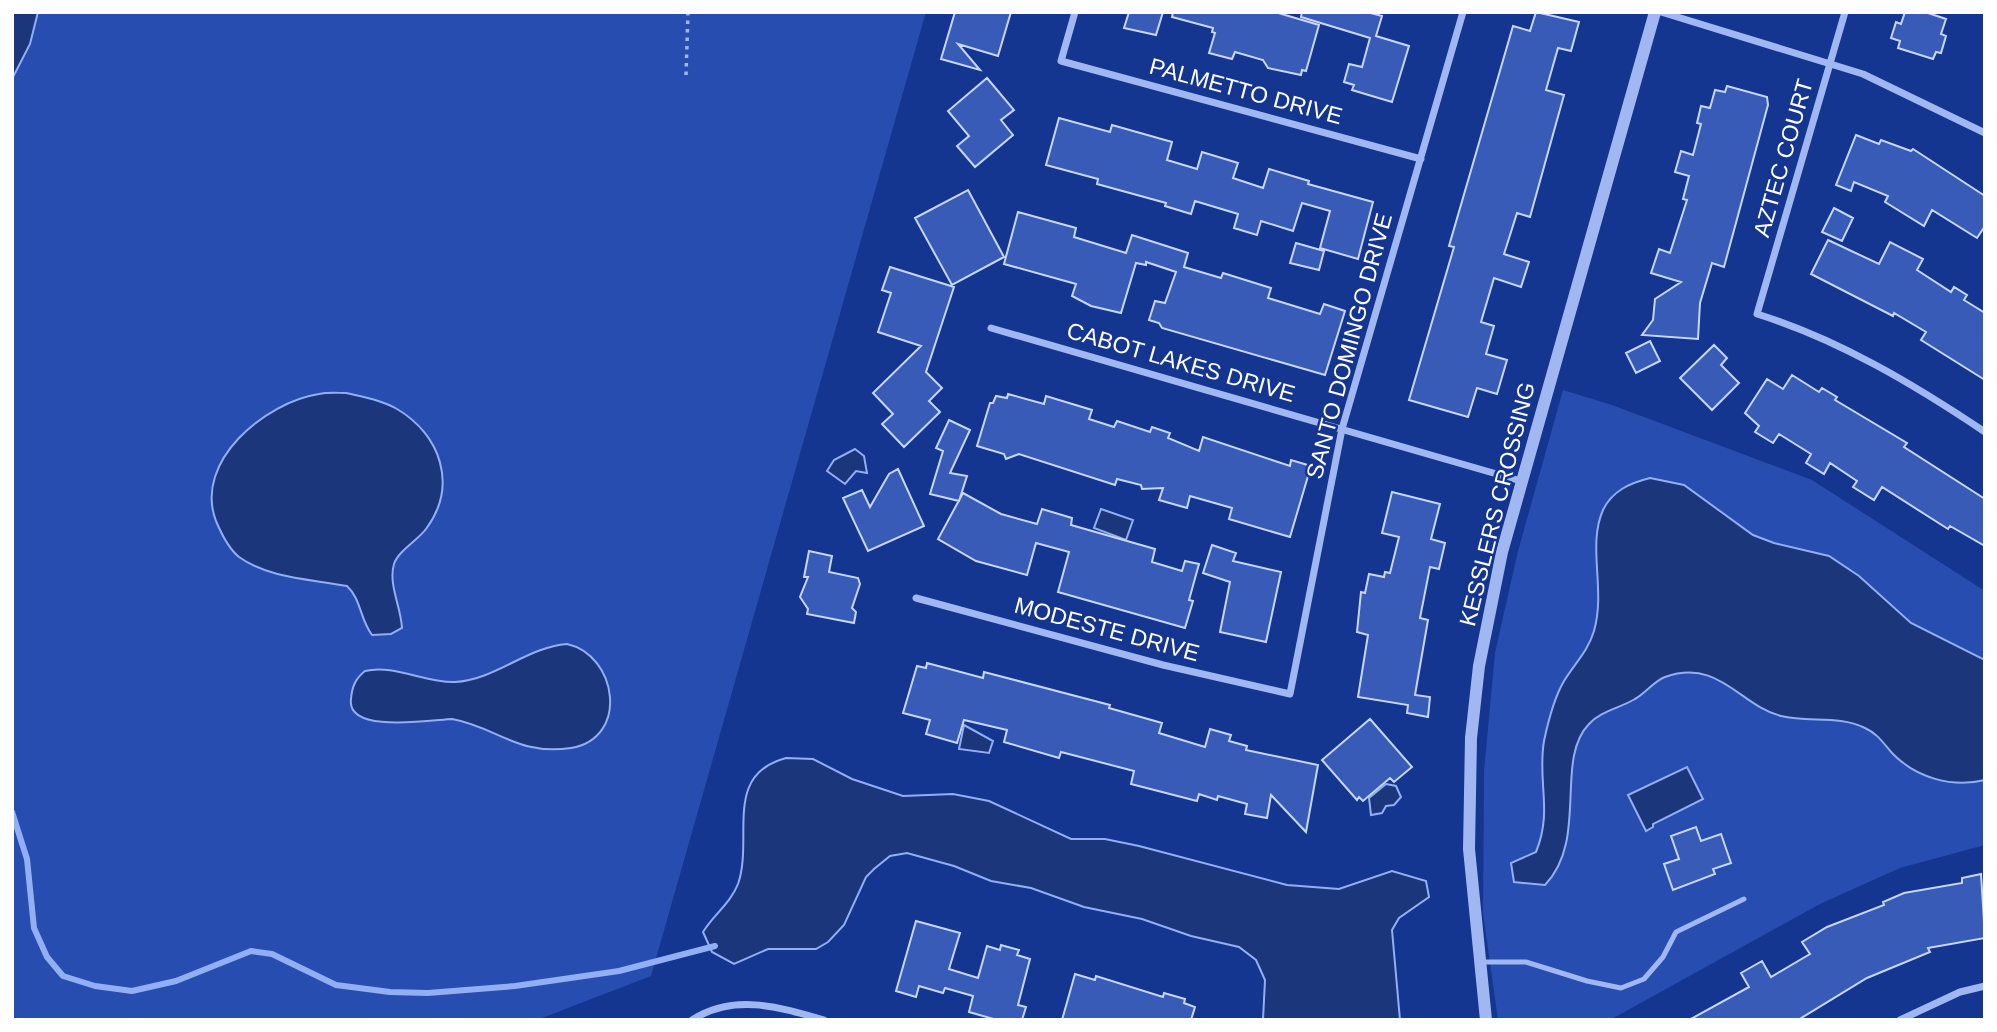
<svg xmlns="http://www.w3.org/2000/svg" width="1997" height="1032" viewBox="0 0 1997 1032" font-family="Arial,sans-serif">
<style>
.green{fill:#264daf}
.water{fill:#1c367b;stroke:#92aff4;stroke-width:2}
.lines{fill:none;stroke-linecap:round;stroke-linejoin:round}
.stream{stroke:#92aff4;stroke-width:6}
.building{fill:#385bb7;stroke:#c7d6fc;stroke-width:2}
.path{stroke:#a0b7f1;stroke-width:3.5;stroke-dasharray:3.5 5;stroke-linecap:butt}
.service{stroke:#a0b7f1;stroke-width:5}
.minor{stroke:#a0b7f1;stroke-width:7}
.tertiary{stroke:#a0b7f1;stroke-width:12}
.labels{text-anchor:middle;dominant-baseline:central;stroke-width:5;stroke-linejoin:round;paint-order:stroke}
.street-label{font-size:23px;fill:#fff;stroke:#143590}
</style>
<rect width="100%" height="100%" fill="#143590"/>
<path class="green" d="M 12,12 L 926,12 L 651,976 L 537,1020 L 12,1020 Z
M 1563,390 L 1612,405 L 1812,480 L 1985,591 L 1985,845 L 1900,868 L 1820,904 L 1610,1020 L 1498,1020 L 1483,913 L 1484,771 L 1495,653 L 1518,551 Z"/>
<path class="water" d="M 12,12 L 38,12 L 30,44 L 12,79 Z
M 346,393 C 363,397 382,400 397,409 C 441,435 458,486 426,529 C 418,540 398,551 394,564 C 388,584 401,607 402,628 L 391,634 L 372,635 C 360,619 361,599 347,586 C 311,579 270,579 239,557 C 228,548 221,533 216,521 C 193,461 266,402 319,394 C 328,392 337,393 346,393 Z
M 855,449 L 864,456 L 867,473 L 856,471 L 845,484 L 827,471 L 834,460 Z
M 1650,478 L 1684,485 L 1753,535 L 1774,543 L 1829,556 L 1859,576 L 1911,623 L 1985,660 L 1985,780 C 1952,788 1916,778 1892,753 C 1883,743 1878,734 1865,728 C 1838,715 1809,723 1781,716 C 1739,705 1719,658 1665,677 C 1654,681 1646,693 1635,699 C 1620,708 1601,711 1589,724 C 1554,760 1589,839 1545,885 L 1514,882 L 1511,863 L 1536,852 C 1553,811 1537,781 1544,741 C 1548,722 1554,698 1564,681 C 1575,663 1588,651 1594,631 C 1606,589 1587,546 1603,510 C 1612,491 1630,483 1650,478 Z
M 1101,509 L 1133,520 L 1126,540 L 1094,528 Z
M 567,644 C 617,655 630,738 571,748 C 517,756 497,727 452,719 C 431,720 346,734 351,699 C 352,687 355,679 365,671 C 394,664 425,683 455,682 C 495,680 527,647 567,644 Z
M 964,725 L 993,741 L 989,753 L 959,749 Z
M 786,758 L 813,759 L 852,779 L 903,796 L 953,794 L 989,801 L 1071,839 L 1105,839 L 1139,846 L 1287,885 L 1339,889 L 1392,871 L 1426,881 L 1429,897 L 1399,918 L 1392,930 L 1400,1020 L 1263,1020 L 1265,980 L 1256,960 L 1239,947 L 1191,936 L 1142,919 L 1084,907 L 1031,888 L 991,881 L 954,866 L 907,853 L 890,856 L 874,869 L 866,877 L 844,925 L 828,942 L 816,949 L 768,949 L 734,964 L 712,952 L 703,932 C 714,914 730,904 738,884 C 754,838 722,775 786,758 Z
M 1687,767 L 1703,799 L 1653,824 L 1653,827 L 1646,831 L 1628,795 Z
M 1386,784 L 1396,786 L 1401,797 L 1394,805 L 1386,806 L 1382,813 L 1371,815 L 1369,798 Z"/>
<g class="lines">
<path class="stream" d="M 12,812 L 27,859 L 34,928 L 47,957 L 63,976 L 95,986 L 132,991 L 176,981 L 251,951 L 272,954 L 336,985 L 390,992 L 428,993 L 515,986 L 619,971 L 715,946"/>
</g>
<path class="building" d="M 955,12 L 1011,12 L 998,56 L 958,44 L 980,70 L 941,59 Z
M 1129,12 L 1163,12 L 1156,35 L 1124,28 Z
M 1173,12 L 1275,12 L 1319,25 L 1306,71 L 1302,70 L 1301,75 L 1268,68 L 1263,60 L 1235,52 L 1232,59 L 1209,53 L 1215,33 L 1212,32 L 1213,28 L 1172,17 Z
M 1302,12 L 1367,12 L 1382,16 L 1376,36 L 1409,46 L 1392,102 L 1352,90 L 1354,85 L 1344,82 L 1349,64 L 1362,67 L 1370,38 L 1301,17 Z
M 1536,12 L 1579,22 L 1571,51 L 1558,48 L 1546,90 L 1564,95 L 1530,217 L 1517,213 L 1504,254 L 1529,262 L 1521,287 L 1494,278 L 1481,322 L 1494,326 L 1486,354 L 1507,360 L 1497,394 L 1477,388 L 1468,417 L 1409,400 L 1454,247 L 1449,246 L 1513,26 L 1530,31 Z
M 1905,12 L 1925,12 L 1946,19 L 1941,34 L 1946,36 L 1941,53 L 1936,52 L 1933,59 L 1898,48 L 1900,41 L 1891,38 L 1896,22 L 1901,24 Z
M 987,78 L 1014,110 L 1001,120 L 1013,135 L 975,167 L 957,146 L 969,136 L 948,111 Z
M 1727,86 L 1767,97 L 1768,105 L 1724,267 L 1712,263 L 1700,303 L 1698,339 L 1642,335 L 1653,320 L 1655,299 L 1681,282 L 1651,273 L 1659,249 L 1670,253 L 1687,200 L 1683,199 L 1689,176 L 1675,172 L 1681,151 L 1693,155 L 1701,124 L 1697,123 L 1701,106 L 1710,108 L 1715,90 L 1725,92 Z
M 1059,118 L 1110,132 L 1112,125 L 1172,142 L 1167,160 L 1197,169 L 1202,152 L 1238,163 L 1233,178 L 1263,188 L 1269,169 L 1309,181 L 1308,184 L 1373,202 L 1358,259 L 1320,248 L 1330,211 L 1302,203 L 1293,231 L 1261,221 L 1257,235 L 1234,228 L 1238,214 L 1195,201 L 1191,214 L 1165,206 L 1166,203 L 1097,184 L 1098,179 L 1046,165 Z
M 1856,135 L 1879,144 L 1881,140 L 1911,151 L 1913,149 L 1985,196 L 1985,226 L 1977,238 L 1932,210 L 1924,226 L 1885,202 L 1888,196 L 1854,182 L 1851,191 L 1836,185 Z
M 968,190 L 1004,257 L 952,285 L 915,218 Z
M 1834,208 L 1853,218 L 1842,241 L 1822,232 Z
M 1018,212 L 1076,228 L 1074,237 L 1126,253 L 1132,235 L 1188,253 L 1184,267 L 1221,278 L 1223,273 L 1271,288 L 1268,298 L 1320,314 L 1324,304 L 1345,311 L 1325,375 L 1162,328 L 1159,323 L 1149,320 L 1155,301 L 1165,303 L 1176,272 L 1146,262 L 1146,265 L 1136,263 L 1121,313 L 1091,306 L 1072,296 L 1076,284 L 1004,264 Z
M 1828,240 L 1879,264 L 1890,242 L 1923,259 L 1917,270 L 1951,292 L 1954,287 L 1967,295 L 1964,300 L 1985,313 L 1985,380 L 1921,340 L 1926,332 L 1894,313 L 1893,316 L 1811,274 Z
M 1296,243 L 1324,251 L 1319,270 L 1290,263 Z
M 890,267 L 954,287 L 926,372 L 942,388 L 929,401 L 940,412 L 904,447 L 882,424 L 893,414 L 873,393 L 921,346 L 878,332 L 891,293 L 882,290 Z
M 1650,341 L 1660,361 L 1636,373 L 1626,353 Z
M 1714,345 L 1727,358 L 1721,365 L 1739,383 L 1712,410 L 1680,378 Z
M 1792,375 L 1819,392 L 1822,388 L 1837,397 L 1835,400 L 1907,443 L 1904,447 L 1985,499 L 1985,546 L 1950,526 L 1948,529 L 1882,487 L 1874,500 L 1853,487 L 1857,481 L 1830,463 L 1824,474 L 1806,463 L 1811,454 L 1779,434 L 1773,443 L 1755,432 L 1759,426 L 1745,413 L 1767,379 L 1783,389 Z
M 1008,394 L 1044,404 L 1046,396 L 1092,410 L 1089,419 L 1114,427 L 1117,421 L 1150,432 L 1152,427 L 1170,433 L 1168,438 L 1199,451 L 1203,437 L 1290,466 L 1291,460 L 1311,466 L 1290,537 L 1229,519 L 1232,508 L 1190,496 L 1187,508 L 1159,500 L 1163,488 L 1142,489 L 1141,485 L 1117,479 L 1115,485 L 1019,454 L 1006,459 L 1004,454 L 977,446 L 990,403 L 993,403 L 996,396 L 1007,398 Z
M 949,420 L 970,430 L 950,473 L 967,476 L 959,501 L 930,494 L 943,451 L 936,448 Z
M 898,469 L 924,526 L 868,551 L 843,498 L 862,490 L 870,507 L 889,474 Z
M 1392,492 L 1440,504 L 1431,539 L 1445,543 L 1439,569 L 1430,567 L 1420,618 L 1428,620 L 1415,695 L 1430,697 L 1428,717 L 1407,713 L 1408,705 L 1358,697 L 1368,635 L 1357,632 L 1361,592 L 1365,593 L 1369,574 L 1384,577 L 1385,572 L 1390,573 L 1399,537 L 1382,533 Z
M 963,493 L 1001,514 L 1037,524 L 1042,509 L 1072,518 L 1071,525 L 1155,549 L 1152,562 L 1182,571 L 1185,561 L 1199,564 L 1189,600 L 1193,601 L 1185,628 L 1058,592 L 1069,552 L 1036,543 L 1027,575 L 976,561 L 938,539 Z
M 1212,545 L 1236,553 L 1233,561 L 1281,572 L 1266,642 L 1220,632 L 1230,582 L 1203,573 Z
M 809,551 L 832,556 L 829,572 L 858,578 L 860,584 L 852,608 L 856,612 L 854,623 L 807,614 L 808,609 L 800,597 L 808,577 L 804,577 Z
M 927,663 L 983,678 L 984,672 L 1110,705 L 1109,708 L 1162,723 L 1159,733 L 1205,747 L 1210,729 L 1231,735 L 1229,741 L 1247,746 L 1246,750 L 1318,765 L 1306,832 L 1271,795 L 1267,818 L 1245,814 L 1247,804 L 1218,796 L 1217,800 L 1199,794 L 1197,801 L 1131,784 L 1134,771 L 1061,752 L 1059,758 L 1004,742 L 1007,730 L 964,720 L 957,743 L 926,734 L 930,720 L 903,713 L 917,666 L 926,668 Z
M 1370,719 L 1412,767 L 1394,782 L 1390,778 L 1363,801 L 1359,797 L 1357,800 L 1322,760 Z
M 1696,827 L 1701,841 L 1721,834 L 1731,863 L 1713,869 L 1715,874 L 1673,890 L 1664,864 L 1679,859 L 1671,836 Z
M 1981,874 L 1985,938 L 1928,948 L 1930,952 L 1867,978 L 1798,1020 L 1689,1020 L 1749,987 L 1741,973 L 1762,961 L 1771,977 L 1810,954 L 1802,942 L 1827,927 L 1884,905 L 1883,902 L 1904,893 L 1962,883 L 1962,878 Z
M 916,921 L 960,933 L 949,969 L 978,978 L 987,946 L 1000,950 L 1001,945 L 1019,950 L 1017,955 L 1030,959 L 1018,1005 L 1026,1007 L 1022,1020 L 997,1020 L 969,1012 L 973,996 L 945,988 L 943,993 L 919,986 L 916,997 L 896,991 Z
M 1075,974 L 1095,980 L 1096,976 L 1163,997 L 1164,993 L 1185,999 L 1184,1003 L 1195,1007 L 1191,1020 L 1062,1020 Z"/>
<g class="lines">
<path class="path" d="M 686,75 L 688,12"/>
<path class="service" d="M 1481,962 L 1526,962 L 1587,981 L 1621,988 L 1644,979 L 1663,957 L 1676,932 L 1744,899"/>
<path class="minor" d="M 1075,12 L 1061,61 L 1421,159
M 1661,12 L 1863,74 L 1985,133
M 1845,12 L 1757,314 C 1838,339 1915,385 1985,432
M 991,328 L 1521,481
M 916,598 L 1163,665 L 1290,694 L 1342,429 L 1463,12
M 692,1020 C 734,993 779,1007 824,1020
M 1900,1020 L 1960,992 L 1985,986"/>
<path class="tertiary" d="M 1486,1020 L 1469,849 L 1471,738 L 1479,666 L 1502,552 L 1655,12"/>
</g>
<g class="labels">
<g class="street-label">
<text transform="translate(1246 91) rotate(15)">PALMETTO DRIVE</text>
<text transform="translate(1783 158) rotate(-74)">AZTEC COURT</text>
<text transform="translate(1349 346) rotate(-75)">SANTO DOMINGO DRIVE</text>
<text transform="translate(1181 362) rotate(16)">CABOT LAKES DRIVE</text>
<text transform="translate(1497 504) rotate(-76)">KESSLERS CROSSING</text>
<text transform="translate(1107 629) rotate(15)">MODESTE DRIVE</text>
</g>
</g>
<rect width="1997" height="1032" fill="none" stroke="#ffffff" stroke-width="28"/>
</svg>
